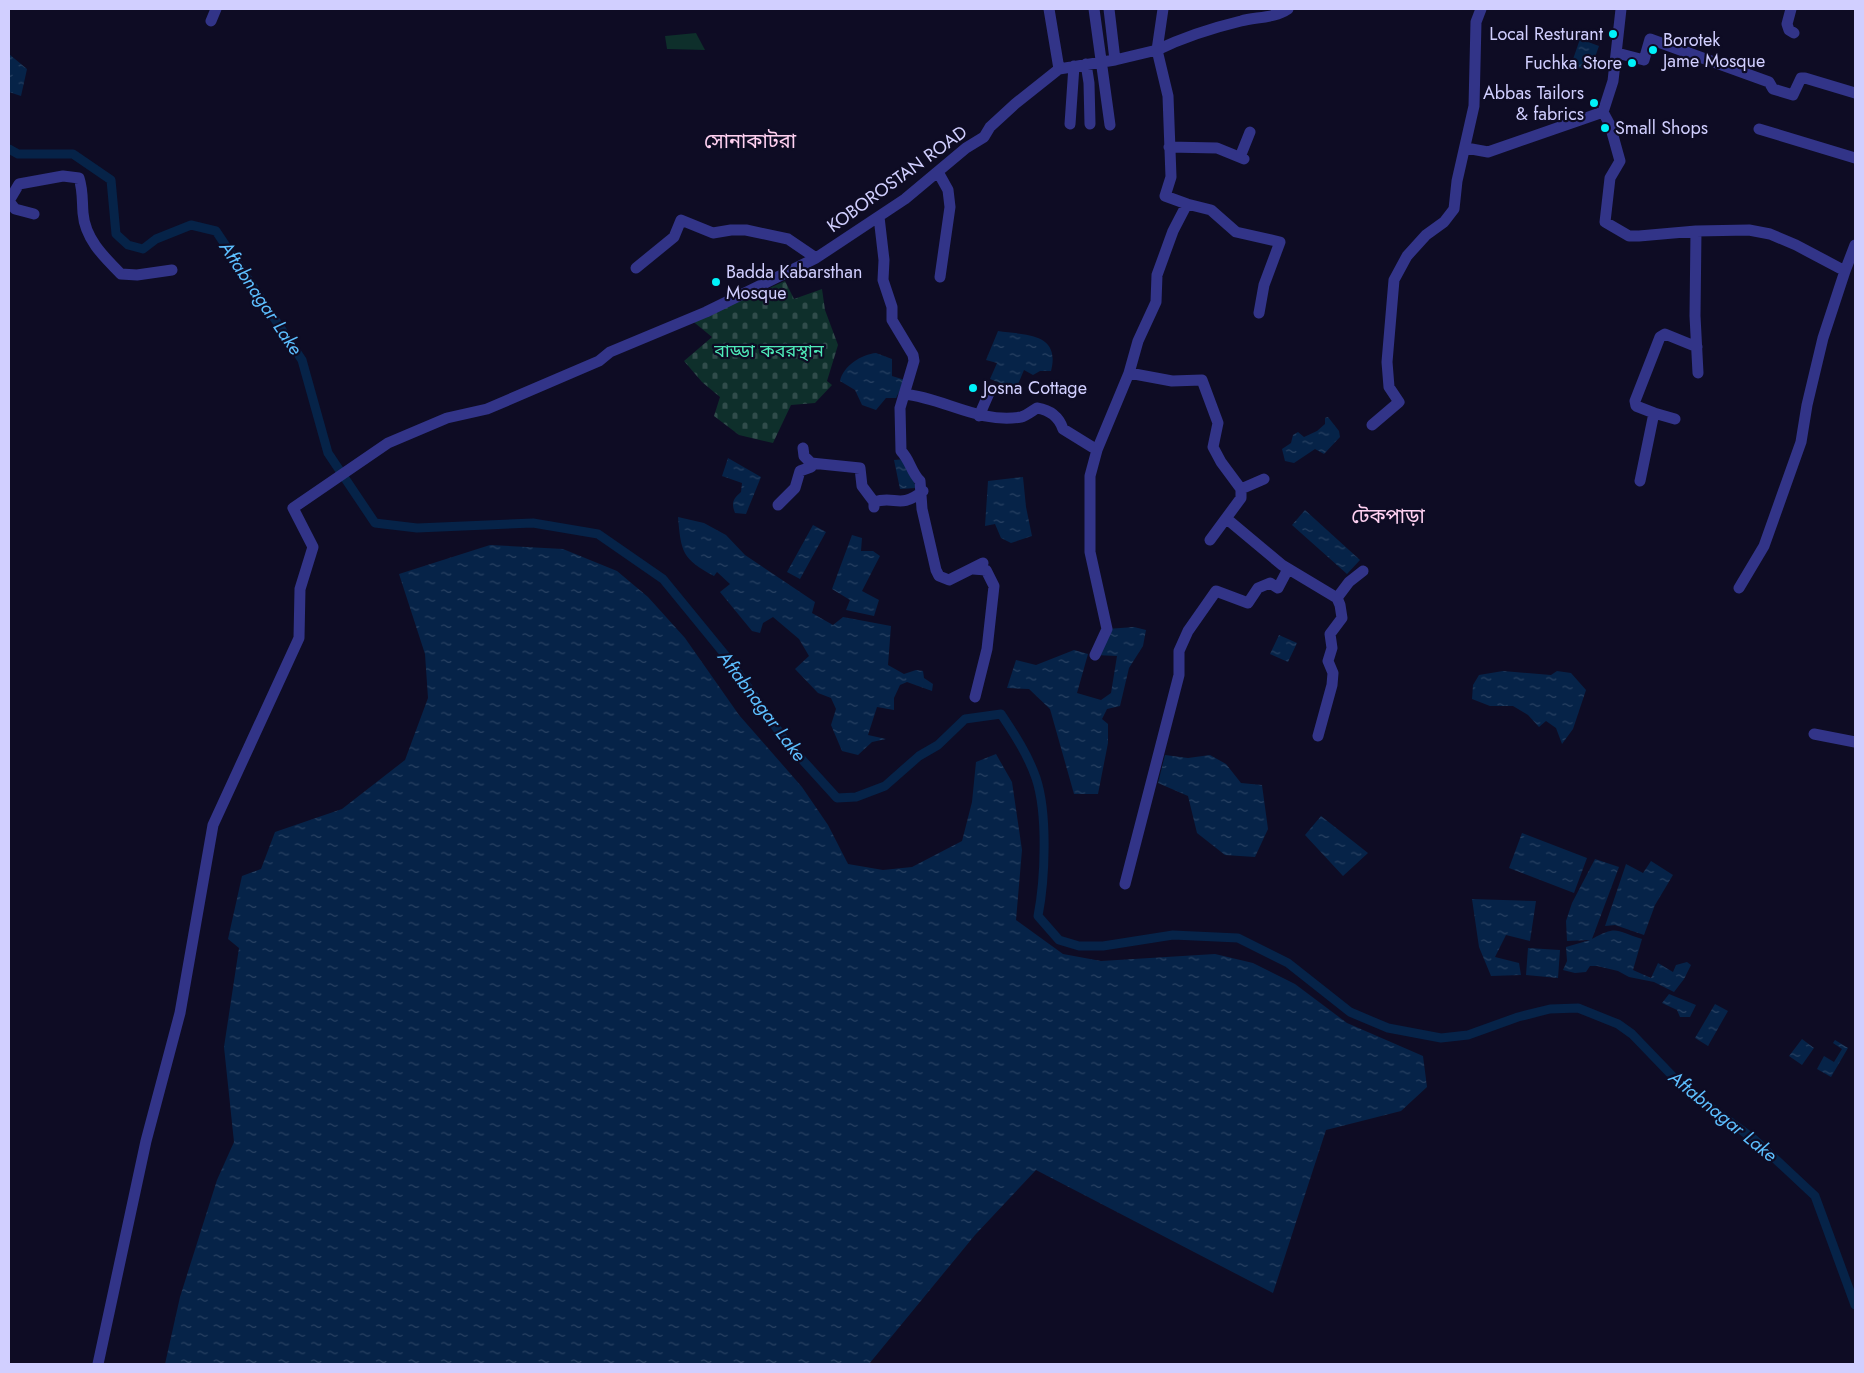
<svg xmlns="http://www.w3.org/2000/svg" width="1864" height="1373" viewBox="0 0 1864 1373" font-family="Jost,'Noto Sans Bengali',sans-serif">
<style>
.green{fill:#0e2f2b}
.cemetery{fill:url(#cemetery-stones)}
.water{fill:url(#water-ripples)}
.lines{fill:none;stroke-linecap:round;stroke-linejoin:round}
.canal{stroke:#062348;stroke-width:9}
.minor{stroke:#323488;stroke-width:11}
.poi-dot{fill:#00f2fa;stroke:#0e0c24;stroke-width:2}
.labels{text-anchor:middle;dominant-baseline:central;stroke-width:4.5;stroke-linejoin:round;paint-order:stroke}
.poi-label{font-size:18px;fill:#d1cfff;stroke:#0e0c24;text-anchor:start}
.street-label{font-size:18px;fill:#d1cfff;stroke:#0e0c24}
.park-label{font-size:18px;fill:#4eebb9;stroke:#0e0c24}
.water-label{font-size:19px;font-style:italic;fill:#5dbfff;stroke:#0e0c24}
.quarter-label{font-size:20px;fill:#ffd1f1;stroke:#0e0c24}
</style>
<defs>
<pattern id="cemetery-stones" width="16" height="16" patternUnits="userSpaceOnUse" patternTransform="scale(1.25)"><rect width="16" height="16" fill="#0e2f2b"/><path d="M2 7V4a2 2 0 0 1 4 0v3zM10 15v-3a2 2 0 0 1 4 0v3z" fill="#304c4b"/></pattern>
<pattern id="water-ripples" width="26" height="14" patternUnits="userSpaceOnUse" patternTransform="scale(1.25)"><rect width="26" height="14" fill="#062348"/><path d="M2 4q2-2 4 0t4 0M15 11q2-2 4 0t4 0" fill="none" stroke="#294263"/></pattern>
</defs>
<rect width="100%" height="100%" fill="#0e0c24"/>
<path class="green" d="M 696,33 L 705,50 L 667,49 L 665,36 Z"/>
<path class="cemetery" d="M 785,281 L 794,299 L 822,289 L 825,310 L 838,345 L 827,381 L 832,385 L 815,403 L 791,405 L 773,443 L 739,435 L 714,416 L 720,397 L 702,382 L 684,361 L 712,337 L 690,319 L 720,310 Z"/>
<path class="water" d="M 1580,39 L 1599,46 L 1590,71 L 1571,65 Z
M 9,54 L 27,69 L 21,96 L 9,92 Z
M 998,331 C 1024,335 1061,332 1051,371 L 1040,371 L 1033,375 L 1024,370 L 1016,389 L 990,379 L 997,363 L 986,360 Z
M 876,353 L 892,359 L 892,376 L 905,380 L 896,398 L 886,398 L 876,410 L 862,405 L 855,390 L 840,381 C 843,366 862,354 876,353 Z
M 1328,417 L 1339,431 L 1340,437 L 1324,454 L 1315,449 L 1294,463 L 1285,461 L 1282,449 L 1291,443 L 1293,435 L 1298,432 L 1304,437 L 1317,431 L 1325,424 L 1325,418 Z
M 728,458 L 761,477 L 746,514 L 735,513 C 731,503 733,499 741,492 L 742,483 L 722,476 Z
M 906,459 L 916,488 L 900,489 L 894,460 Z
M 1023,477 L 1026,507 L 1032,536 L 1011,543 L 1001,538 L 995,524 L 985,526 L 988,481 Z
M 1305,510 L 1360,560 L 1347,574 L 1292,525 Z
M 678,517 L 704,523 L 726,535 L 745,555 L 815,602 L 812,613 L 833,625 L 843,617 L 891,626 L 888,665 L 904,674 L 916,670 L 923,671 L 924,678 L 933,684 L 932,691 L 907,682 L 900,685 L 894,698 L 894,710 L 877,707 L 868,735 L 886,739 L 872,742 L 858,755 L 842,751 L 831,725 L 836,709 L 831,698 L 818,693 L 795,669 L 809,656 L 799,639 L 773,617 L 763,623 L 760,633 L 752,631 L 720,592 L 730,584 L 717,572 L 714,576 C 682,559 681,552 678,517 Z
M 813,525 L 826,532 L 800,579 L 787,572 Z
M 852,535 L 862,538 L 861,551 L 873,551 L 880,556 L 862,591 L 879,600 L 874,616 L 846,610 L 850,600 L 832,589 Z
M 490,545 L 563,549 L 617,571 L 648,597 L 685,638 L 739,715 L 802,787 L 828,825 L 848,864 L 883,870 L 912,867 L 962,841 L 972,802 L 976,762 L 996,754 L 1012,782 L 1022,850 L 1016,920 L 1063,954 L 1101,961 L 1215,954 L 1253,963 L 1295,984 L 1347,1023 L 1423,1056 L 1427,1087 L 1401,1111 L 1326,1130 L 1273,1293 L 1036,1170 L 975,1235 L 869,1364 L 165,1364 L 180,1297 L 217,1180 L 234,1142 L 224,1047 L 239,948 L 228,939 L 242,876 L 261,869 L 275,832 L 342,809 L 405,760 L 428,698 L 425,654 L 399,574 Z
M 1134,627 L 1146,630 L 1143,646 L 1129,668 L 1120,706 L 1107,709 L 1102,719 L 1108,724 L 1108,743 L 1098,794 L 1074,794 L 1050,709 L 1029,689 L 1007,688 L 1016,660 L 1036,665 L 1074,650 L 1088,654 L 1077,693 L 1101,700 L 1111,693 L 1117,656 L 1095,655 L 1107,629 Z
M 1279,635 L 1297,643 L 1288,662 L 1270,654 Z
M 1503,671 L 1551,675 L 1557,671 L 1571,673 L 1586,690 L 1573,729 L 1562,744 L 1556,728 L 1546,721 L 1539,727 L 1528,715 L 1513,706 L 1490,706 L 1472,699 L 1473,685 L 1479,675 Z
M 1165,755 L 1188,758 L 1210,755 L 1226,764 L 1241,783 L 1262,785 L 1268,829 L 1255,857 L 1225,855 L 1197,833 L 1188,796 L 1158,783 Z
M 1321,816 L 1368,853 L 1343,876 L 1305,835 Z
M 1522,833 L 1587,858 L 1574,893 L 1509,868 Z
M 1595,859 L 1619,867 L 1592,939 C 1618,925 1615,931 1642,939 L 1633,970 L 1651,978 L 1658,963 L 1673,972 L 1676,965 L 1687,962 L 1691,965 L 1684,979 L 1674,992 L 1654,982 L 1629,977 L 1618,971 L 1597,966 L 1590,966 L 1586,972 L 1575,973 L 1563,970 L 1567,961 L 1566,947 L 1590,940 L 1567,941 L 1566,921 L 1572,903 Z
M 1651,861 L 1673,875 L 1655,905 L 1644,935 L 1615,925 L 1605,926 L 1626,864 L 1643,873 Z
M 1472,899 L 1536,901 L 1530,941 L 1506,935 L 1495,957 L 1519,963 L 1521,975 L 1491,976 L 1479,947 Z
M 1528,948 L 1560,950 L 1558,978 L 1526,975 Z
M 1669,994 L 1696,1005 L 1690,1017 L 1680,1017 L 1677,1010 L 1662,1003 Z
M 1715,1004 L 1728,1011 L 1708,1046 L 1695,1038 Z
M 1802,1039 L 1814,1048 L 1802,1065 L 1789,1056 Z
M 1835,1040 L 1848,1048 L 1831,1077 L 1817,1069 L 1824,1056 L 1834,1062 L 1842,1049 L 1833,1043 Z"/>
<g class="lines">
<path class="canal" d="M 9,149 L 18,154 L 73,154 L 111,180 L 116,234 L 128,245 L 143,249 L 156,239 L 191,225 L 216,231 L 302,360 L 328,453 L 375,523 L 417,528 L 533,523 L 598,534 L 663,579 L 726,656 L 787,743 L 837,798 L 856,797 L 885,786 L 919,756 L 938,745 L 965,719 L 1001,714 C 1015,735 1028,755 1036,778 C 1048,814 1045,880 1038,916 L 1059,940 L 1079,946 L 1103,946 L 1173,935 L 1238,938 L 1288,963 L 1350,1012 L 1388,1028 L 1441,1038 L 1468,1035 L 1518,1017 L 1550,1009 L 1578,1008 L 1618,1024 L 1632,1034 L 1684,1088 L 1755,1140 L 1815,1196 L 1855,1305"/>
<path class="minor" d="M 1049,9 L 1059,69
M 1094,9 L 1110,125
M 1109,9 L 1115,60
M 1791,9 L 1787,24 L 1789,30 L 1794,33
M 211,21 L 216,9
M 1617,53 L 1644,60 L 1650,39 L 1769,82 L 1773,89 L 1793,95 L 1801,78 L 1805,78 L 1855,93
M 1086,64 L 1089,83 L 1090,124
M 1603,112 L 1613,81 L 1621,9
M 1070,124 L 1074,66
M 1759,129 L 1855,158
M 1169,147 L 1217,148 L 1244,159
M 1466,148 L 1488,152 L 1603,112 L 1610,125 L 1620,161 L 1610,178 L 1605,222 L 1629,236 L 1639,236 L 1696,231 L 1749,230 L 1770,234 L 1796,245 L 1845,271 L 1855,245
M 1240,157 L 1250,132
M 938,172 L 948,190 L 950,207 L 940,277
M 1187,204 L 1211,210 L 1236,232 L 1280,242 L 1264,285 L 1259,313
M 34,214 L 15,209 L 9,201 L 19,184 L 63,176 L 79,178 C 83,190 82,200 83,213 C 85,239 104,257 121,274 L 137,275 L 172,270
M 879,217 L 884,260 L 883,280 L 892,307 L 892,320 L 913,355 L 914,361 L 900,408 L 901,451 C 910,460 911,472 920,481 L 922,509 L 936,570 L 939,576 L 949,580 L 983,563
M 1696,231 L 1695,316 L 1698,373
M 636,268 L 674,237 L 681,220 L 713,233 L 731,230 L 746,230 L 788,239 L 816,258
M 904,394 C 944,398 979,424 1021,417 C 1026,416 1032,411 1037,408 C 1050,410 1059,417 1063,429 L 1097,450 L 1129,373
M 1654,413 L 1675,419
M 979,416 L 989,393
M 1372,425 L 1399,402 L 1389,387 L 1387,362 L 1394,280 L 1407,256 L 1426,235 L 1444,222 L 1454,209 L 1457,181 L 1474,106 L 1476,22 L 1481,9
M 803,448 L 804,456 L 811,463
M 1264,479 L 1241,489 L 1221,462 L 1213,447 L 1218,423 L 1202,380 L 1172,381 L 1129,373 L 1138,341 L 1156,302 L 1157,275 L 1173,231 L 1187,204 L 1165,196 L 1171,177 L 1168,96 L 1157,50 C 1184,37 1212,28 1241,21 C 1256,17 1275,18 1288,9
M 1640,481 L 1654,413 L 1636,406 L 1635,401 L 1660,337 L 1665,334 L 1697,347
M 778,505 L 795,488 L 800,471 L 811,467 L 811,463 L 860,468 L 862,486 L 874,502
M 874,507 L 874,502 C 896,495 899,510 923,491
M 1227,519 L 1282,565 L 1337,598 L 1340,605 L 1342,618 L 1330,634 L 1332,648 L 1328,661 L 1333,673 L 1332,685 L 1318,736
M 1210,540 L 1241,498 L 1241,489
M 973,569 L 986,570 L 994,586 L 987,649 L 975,697
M 1739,588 L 1764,546 L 1801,442 L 1807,405 L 1823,338 L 1845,271
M 1337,598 L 1349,582 L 1363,571
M 1095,655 L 1107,629 L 1090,552 L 1090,476 L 1097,450
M 1814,734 L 1855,742
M 1125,884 L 1179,675 L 1179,651 L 1188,631 L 1216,591 L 1248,603 L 1258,588 L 1270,583 L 1278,588 L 1288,569
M 98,1364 L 146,1141 L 180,1013 L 213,825 L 299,638 L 300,589 L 313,547 L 293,508 L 388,443 L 447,418 L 487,409 L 599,361 L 610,352 L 706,312 L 816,258 L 905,199 L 966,148 L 984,137 L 990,127 L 1015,104 L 1059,69 L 1115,60 L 1157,50 L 1163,9"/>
</g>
<g class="poi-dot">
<circle cx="1613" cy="34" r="5"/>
<circle cx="1653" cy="50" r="5"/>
<circle cx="1632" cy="63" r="5"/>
<circle cx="1594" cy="103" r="5"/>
<circle cx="1605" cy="128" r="5"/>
<circle cx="716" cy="282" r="5"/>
<circle cx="973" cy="388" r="5"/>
</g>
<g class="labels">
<g class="poi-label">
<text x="1603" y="34" text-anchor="end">Local Resturant</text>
<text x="1663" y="40">Borotek<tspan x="1663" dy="21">Jame Mosque</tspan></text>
<text x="1622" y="63" text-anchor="end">Fuchka Store</text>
<text x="1584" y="93" text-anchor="end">Abbas Tailors<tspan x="1584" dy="21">&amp; fabrics</tspan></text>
<text x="1615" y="128">Small Shops</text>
<text x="726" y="272">Badda Kabarsthan<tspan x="726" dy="21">Mosque</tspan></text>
<text x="983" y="388">Josna Cottage</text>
</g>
<g class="street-label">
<text transform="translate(897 179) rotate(-36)">KOBOROSTAN ROAD</text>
</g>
<g class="park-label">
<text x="769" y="351">বাড্ডা কবরস্থান</text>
</g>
<g class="water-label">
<text transform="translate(261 298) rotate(56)">Aftabnagar Lake</text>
<text transform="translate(762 706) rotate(53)">Aftabnagar Lake</text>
<text transform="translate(1723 1116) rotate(39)">Aftabnagar Lake</text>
</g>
<g class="quarter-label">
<text x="750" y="141">সোনাকাটরা</text>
<text x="1388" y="516">টেকপাড়া</text>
</g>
</g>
<rect width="1864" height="1373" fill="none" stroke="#d1cfff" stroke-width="20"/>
</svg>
